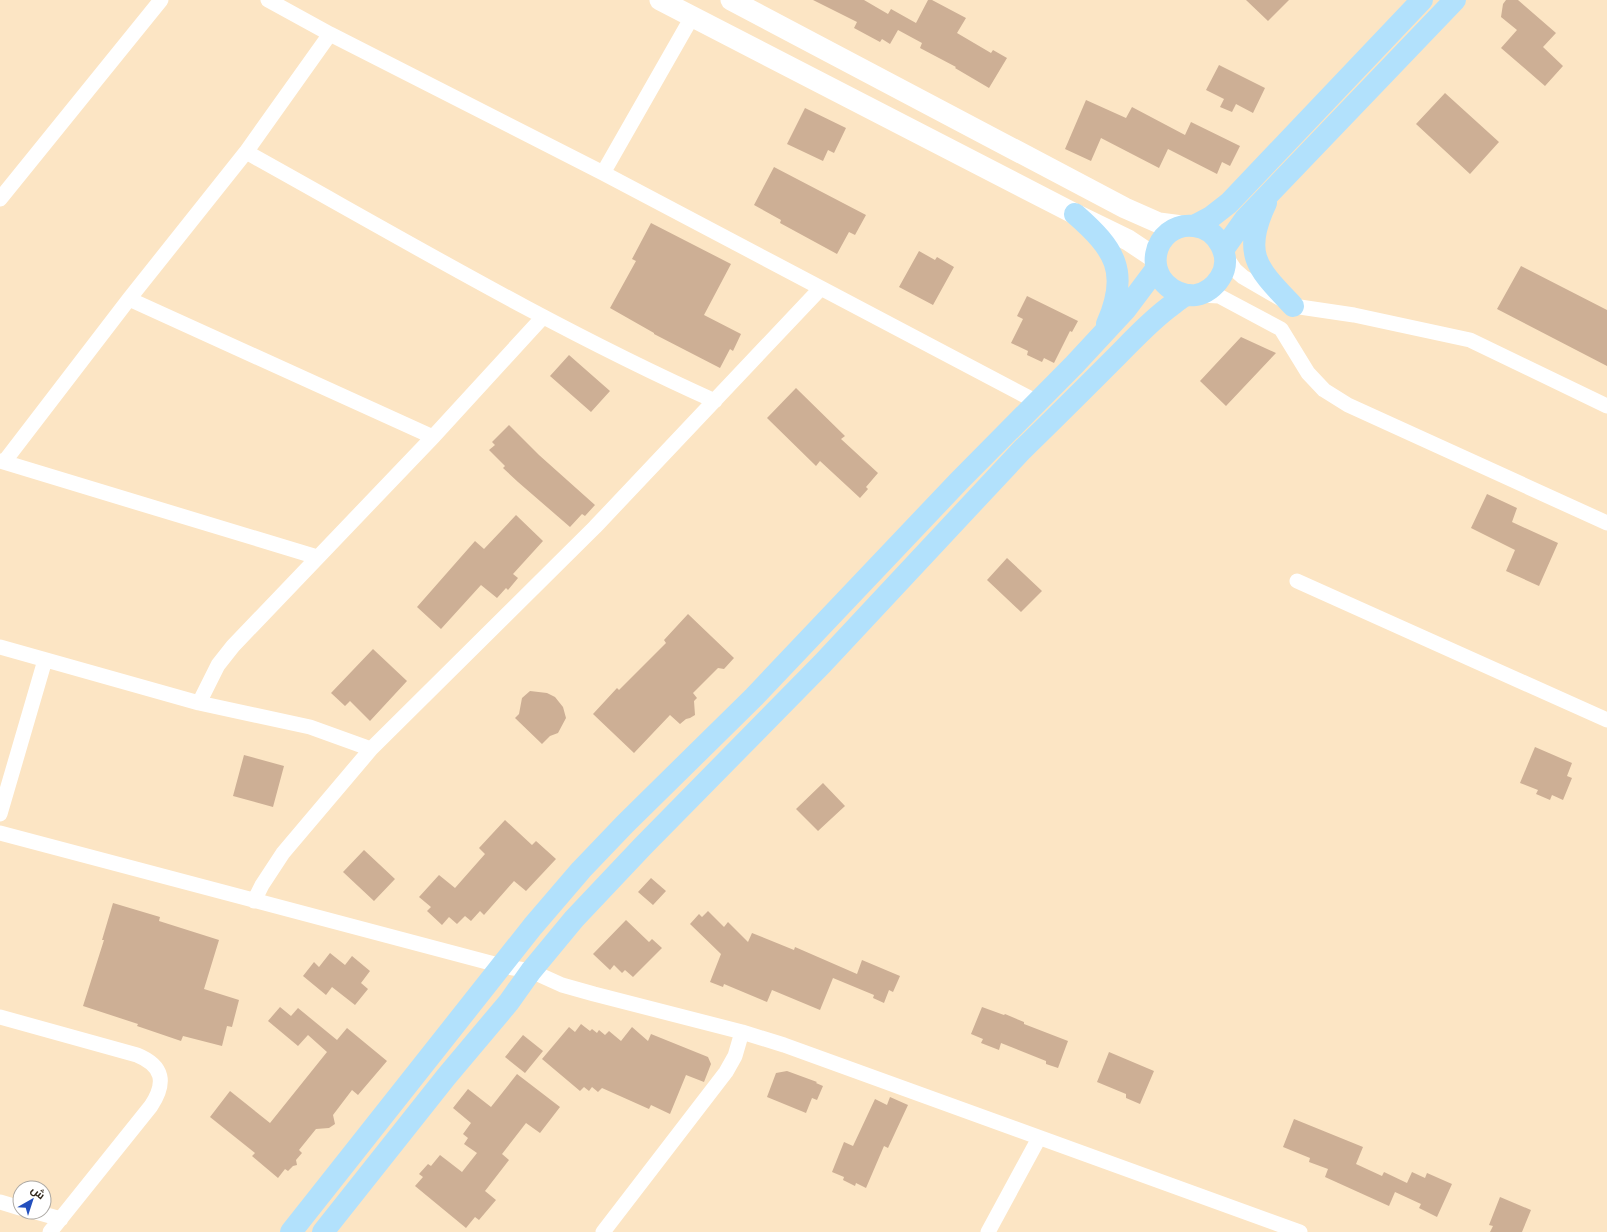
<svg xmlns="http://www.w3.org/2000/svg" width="1607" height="1232" viewBox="0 0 1607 1232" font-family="Helvetica,Cairo,sans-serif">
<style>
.building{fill:#cdaf95}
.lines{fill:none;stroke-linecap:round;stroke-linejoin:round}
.street{stroke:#fff;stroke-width:15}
.secondary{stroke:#fff;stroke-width:21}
.primary{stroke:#b2e1fc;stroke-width:22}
</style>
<rect width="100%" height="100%" fill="#fce5c4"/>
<path class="building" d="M 813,0 L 864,0 L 888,14 L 891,9 L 916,23 L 928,0 L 932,0 L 966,18 L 957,33 L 991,53 L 993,50 L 1007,58 L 989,88 L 955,68 L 956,67 L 920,48 L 922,43 L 898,30 L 890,44 L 882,39 L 880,42 L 854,28 L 857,22 Z
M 1246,0 L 1289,0 L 1268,21 Z
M 1506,0 L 1518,0 L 1556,33 L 1543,47 L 1563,66 L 1545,86 L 1501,48 L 1517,30 L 1501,17 L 1503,4 Z
M 1219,65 L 1265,88 L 1253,113 L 1236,104 L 1232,112 L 1220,107 L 1224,99 L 1206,90 Z
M 1445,93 L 1499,142 L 1470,174 L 1416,124 Z
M 1086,100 L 1126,118 L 1132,107 L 1185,135 L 1191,122 L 1240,146 L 1230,166 L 1222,162 L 1217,174 L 1168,149 L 1159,168 L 1101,138 L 1091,161 L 1065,149 Z
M 805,108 L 846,128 L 834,153 L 828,150 L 823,161 L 787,144 Z
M 774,167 L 866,215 L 855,235 L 849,232 L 837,254 L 780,223 L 781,220 L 754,205 Z
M 651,223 L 731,264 L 704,315 L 741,334 L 733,351 L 730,349 L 720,368 L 654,334 L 654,333 L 610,308 L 636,261 L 632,259 Z
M 919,251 L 935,260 L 937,257 L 954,267 L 933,305 L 899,287 Z
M 1521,266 L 1607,310 L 1607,366 L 1497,309 Z
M 1027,296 L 1078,321 L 1072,332 L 1070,331 L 1054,363 L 1044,358 L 1042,362 L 1027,355 L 1028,351 L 1011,343 L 1023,319 L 1017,316 Z
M 1241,337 L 1276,353 L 1226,406 L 1200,381 Z
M 569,355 L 610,391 L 591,412 L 550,376 Z
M 796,388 L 845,436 L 841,439 L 878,473 L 866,487 L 868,489 L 860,498 L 820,461 L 816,466 L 767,418 Z
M 509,425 L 539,455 L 595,505 L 585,516 L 582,514 L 570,527 L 518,482 L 503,468 L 505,466 L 489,450 L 495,445 L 492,442 Z
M 1487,494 L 1517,508 L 1512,522 L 1558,543 L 1539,586 L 1506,571 L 1515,550 L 1471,528 Z
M 516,515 L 543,541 L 513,574 L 518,578 L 508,590 L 506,588 L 497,598 L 481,585 L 441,629 L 417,607 L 475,541 L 484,549 Z
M 1007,558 L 1042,591 L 1021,612 L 987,580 Z
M 688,614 L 734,658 L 724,669 L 718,668 L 693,693 L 697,698 L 694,701 L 695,715 L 690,718 L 686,719 L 680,724 L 670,715 L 634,753 L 593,714 L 617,688 L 619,690 L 666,643 L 664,640 Z
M 373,649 L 407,681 L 370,721 L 350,701 L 345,706 L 331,693 Z
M 530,691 L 547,693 L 555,697 L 563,707 L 566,718 L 558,733 L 550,736 L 542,744 L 515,718 L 519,714 L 522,698 Z
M 1535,747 L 1572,763 L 1567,776 L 1572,778 L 1563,800 L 1552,795 L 1550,800 L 1536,794 L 1538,790 L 1520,783 Z
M 244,755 L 284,766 L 273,807 L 233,796 Z
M 823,783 L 845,806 L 818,831 L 796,809 Z
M 505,820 L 532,845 L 536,841 L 556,859 L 526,891 L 514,881 L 484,915 L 480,911 L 471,921 L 465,916 L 457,924 L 449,917 L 442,925 L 427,911 L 431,907 L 419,897 L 439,875 L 455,888 L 485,854 L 479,848 Z
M 364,850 L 395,879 L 374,901 L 343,872 Z
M 651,878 L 666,891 L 653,905 L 638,892 Z
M 113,903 L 160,917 L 159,921 L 219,940 L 204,989 L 239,1000 L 232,1027 L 227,1026 L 222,1046 L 183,1036 L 181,1041 L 137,1026 L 138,1024 L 83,1006 L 104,940 L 102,940 Z
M 708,911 L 724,927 L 728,922 L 748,942 L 752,933 L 794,950 L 795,947 L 857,974 L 862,960 L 900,976 L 893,992 L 889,990 L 884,1003 L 873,998 L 874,995 L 833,978 L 820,1010 L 772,990 L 767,1002 L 724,984 L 723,987 L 710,982 L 721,954 L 690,924 L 699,914 L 702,917 Z
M 626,920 L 649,942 L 652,939 L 662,948 L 633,977 L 625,970 L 622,973 L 614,965 L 610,970 L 593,954 Z
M 330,953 L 345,965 L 352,956 L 370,971 L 361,983 L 368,989 L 355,1005 L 332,987 L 326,995 L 303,976 L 314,962 L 319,967 Z
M 280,1007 L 291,1016 L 298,1008 L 337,1040 L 347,1028 L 387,1061 L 358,1095 L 352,1090 L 333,1115 L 335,1124 L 329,1128 L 316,1129 L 299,1150 L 302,1153 L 296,1160 L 297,1165 L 293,1166 L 288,1171 L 285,1169 L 278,1178 L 252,1156 L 255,1153 L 210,1117 L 230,1091 L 270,1123 L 327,1052 L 308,1035 L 298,1046 L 268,1021 Z
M 982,1007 L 1004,1015 L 1005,1014 L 1024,1022 L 1024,1024 L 1068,1041 L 1058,1068 L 1046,1064 L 1046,1061 L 1001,1043 L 999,1050 L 981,1043 L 983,1039 L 971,1034 Z
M 581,1024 L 590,1031 L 592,1029 L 597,1033 L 599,1030 L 605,1035 L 609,1031 L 621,1041 L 632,1027 L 648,1041 L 651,1034 L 708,1057 L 711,1064 L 704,1082 L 686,1075 L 670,1114 L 651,1105 L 649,1109 L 602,1088 L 598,1092 L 592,1087 L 589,1091 L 584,1087 L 580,1091 L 542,1059 L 569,1027 L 575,1032 Z
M 523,1035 L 543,1051 L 525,1073 L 505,1057 Z
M 1109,1052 L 1154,1071 L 1140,1104 L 1126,1098 L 1126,1094 L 1097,1082 Z
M 787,1071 L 817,1082 L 816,1083 L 823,1086 L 817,1100 L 812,1098 L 806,1113 L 767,1097 L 776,1073 Z
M 517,1074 L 560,1107 L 540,1133 L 526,1123 L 502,1154 L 509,1160 L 485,1191 L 496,1200 L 479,1220 L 475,1217 L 466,1228 L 415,1186 L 423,1177 L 419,1174 L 428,1164 L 431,1166 L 440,1155 L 462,1172 L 477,1153 L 464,1144 L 468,1138 L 463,1134 L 471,1123 L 453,1108 L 468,1089 L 491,1107 Z
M 890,1097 L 908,1105 L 888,1148 L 884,1146 L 866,1188 L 856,1183 L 855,1186 L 843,1180 L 844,1177 L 832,1172 L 844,1142 L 853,1146 L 875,1099 L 887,1105 Z
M 1294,1119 L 1363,1147 L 1356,1164 L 1382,1176 L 1384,1172 L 1407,1183 L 1412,1172 L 1425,1178 L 1427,1173 L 1452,1184 L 1437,1217 L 1419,1208 L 1421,1204 L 1395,1192 L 1389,1206 L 1325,1177 L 1328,1169 L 1309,1162 L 1310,1158 L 1283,1147 Z
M 1500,1197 L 1531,1210 L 1522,1232 L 1490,1232 L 1493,1226 L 1489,1225 Z"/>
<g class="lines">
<path class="street" d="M 268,0 L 330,34 L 603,173 L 1037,402
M 246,152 C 401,238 554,329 715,401
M 603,173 L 692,17
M 0,199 L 161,0
M 1225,255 L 1235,270 L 1243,277 L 1293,306 L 1354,315 L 1470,340 L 1607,406
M 1200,295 L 1219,296 L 1281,329 L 1308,373 L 1324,390 L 1348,405 L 1607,523
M 129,299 L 433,437
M 0,461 L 317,557
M 4,462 L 129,299 L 246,152 L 330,34
M 1297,581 L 1607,720
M 0,647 L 199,703 L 310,727 L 371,749
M 199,703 L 218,665 L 233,646 L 433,437 L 543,317
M 0,814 L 45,660
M 0,833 L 502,966 L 531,971 L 562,985 L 594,994 L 742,1032 L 784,1045 L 1300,1232
M 254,901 L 262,885 L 283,853 L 371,749 L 595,527 L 821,288
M 0,1017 L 137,1055 C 164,1066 166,1083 151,1106 L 50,1232
M 0,1202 L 20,1208
M 36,1212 L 61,1219
M 603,1232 L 726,1072 L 735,1056 L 742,1032
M 988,1232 L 1039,1138"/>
<path class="secondary" d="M 660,0 L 1075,214 L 1128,240 L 1155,258
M 731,0 L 1125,208 L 1159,223 L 1182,226"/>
<path class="primary" d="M 1266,203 C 1241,255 1258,269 1293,306
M 1075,214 C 1115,249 1130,272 1107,324
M 1194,226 L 1211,217 L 1229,203 L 1422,0
M 1223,250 L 1245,219 L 1455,0
M 291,1232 L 533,926 L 581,870 L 625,824 L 754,697 L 959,481 L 1074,365 L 1126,309 L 1156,269
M 323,1232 L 446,1077 L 509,1002 L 531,971 L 574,919 L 643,846 L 822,664 L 1022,450 C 1053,420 1084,389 1115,358 C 1133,340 1151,320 1172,305 C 1176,302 1180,298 1185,296 C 1188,294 1193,296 1196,295 C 1206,293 1215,286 1220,278 C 1234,257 1217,228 1194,226 C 1153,221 1137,282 1186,295"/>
</g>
<g transform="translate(32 1200) rotate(39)"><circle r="19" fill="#ffffff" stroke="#aca8a3"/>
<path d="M0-3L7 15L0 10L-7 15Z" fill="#234fbd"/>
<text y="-6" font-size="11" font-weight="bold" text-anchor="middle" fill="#2f261a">ش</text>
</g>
</svg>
